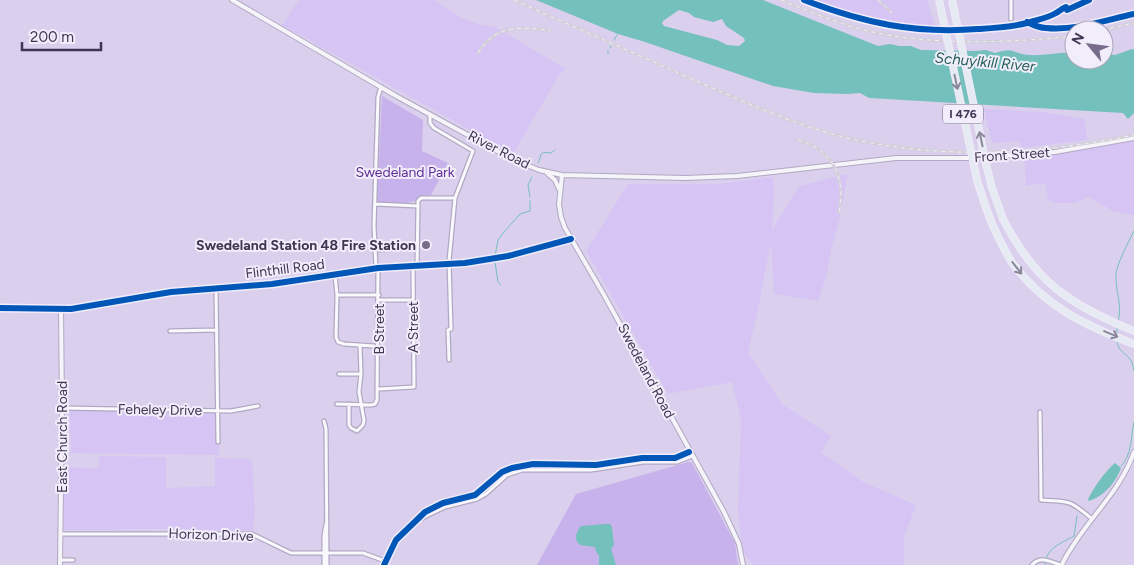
<svg xmlns="http://www.w3.org/2000/svg" width="1134" height="565" viewBox="0 0 1134 565" font-family="Figtree,sans-serif">
<style>
.built{fill:#d5c4f4}
.green{fill:#c8b2ec}
.water{fill:#74c0bd;fill-rule:evenodd}
.lines{fill:none;stroke-linecap:round;stroke-linejoin:round}
.stream{stroke:#74c0bd;stroke-width:1}
.street-casing{stroke:#b1a8c2;stroke-width:5.5}
.secondary-casing{stroke:#b1a8c2;stroke-width:6}
.highway-casing{stroke:#eeeaf7;stroke-width:8}
.street{stroke:#f9f8fc;stroke-width:3}
.secondary{stroke:#f4f4f9;stroke-width:4}
.highway{stroke:#e6eaf2;stroke-width:5.5}
.rail-casing{stroke:#d3d0d9;stroke-width:3}
.rail{stroke:#f1edfb;stroke-width:1;stroke-dasharray:4;stroke-linecap:butt}
.highway-bridge-casing{stroke:#eeeaf7;stroke-width:8;stroke-linecap:butt}
.highway-bridge{stroke:#e6eaf2;stroke-width:5.5}
.cycleway-casing{stroke:#f1edfb;stroke-width:9}
.cycleway{stroke:#0057b8;stroke-width:6}
.oneway{stroke:#8b879a}
.poi-dot{fill:#776c89;stroke:#f1edfb;stroke-width:2}
.labels{text-anchor:middle;dominant-baseline:central;stroke-width:4;stroke-linejoin:round;paint-order:stroke}
.shield{fill:#f1edfb;stroke:#766d85;stroke-width:1}
.shield-label{font-size:12px;font-weight:bold;fill:#413652}
.street-label{font-size:14px;fill:#413652;stroke:#f1edfb}
.park-label{font-size:14px;fill:#5f2e95;stroke:#f1edfb}
.poi-label{font-size:14px;font-weight:bold;fill:#413652;stroke:#f1edfb;text-anchor:end}
.water-label{font-size:15px;font-style:italic;fill:#225f56;stroke:#f1edfb}
</style>
<rect width="100%" height="100%" fill="#dad0ee"/>
<path class="built" d="M 299,0 L 434,0 L 460,17 L 477,24 L 495,27 L 566,69 L 559,75 L 513,154 L 282,25 Z
M 808,0 L 927,0 L 936,29 L 919,29 L 874,21 L 842,13 Z
M 984,109 L 1042,112 L 1084,119 L 1088,140 L 1021,148 L 1020,141 L 992,143 Z
M 1134,141 L 1134,215 L 1113,211 L 1089,197 L 1074,203 L 1056,203 L 1048,200 L 1046,186 L 1044,183 L 1026,186 L 1024,155 L 1078,150 Z
M 848,174 L 839,221 L 831,250 L 827,274 L 818,301 L 774,294 L 771,241 L 757,314 L 748,352 L 782,404 L 831,436 L 821,452 L 863,482 L 916,505 L 904,537 L 904,565 L 753,565 L 745,554 L 741,539 L 738,510 L 741,419 L 732,382 L 668,394 L 586,251 L 628,184 L 719,184 L 773,177 L 774,192 L 772,230 L 799,186 Z
M 70,411 L 220,413 L 219,455 L 71,453 Z
M 99,456 L 166,457 L 166,488 L 215,486 L 215,458 L 252,459 L 255,511 L 253,531 L 164,529 L 64,530 L 63,467 L 99,468 Z"/>
<path class="green" d="M 382,96 L 423,120 L 422,151 L 448,163 L 431,195 L 421,196 L 415,201 L 406,203 L 377,202 Z
M 688,462 L 692,463 L 735,543 L 738,565 L 537,565 L 576,494 Z"/>
<path class="water" d="M 536,0 L 763,0 L 878,46 L 890,44 L 899,46 L 911,46 L 921,50 L 975,51 L 986,50 L 995,53 C 1015,46 1012,54 1029,55 C 1044,56 1059,52 1074,53 L 1074,60 L 1104,60 L 1104,54 L 1115,55 L 1132,49 L 1134,50 L 1134,113 L 1128,119 L 1123,113 L 869,98 L 860,93 L 847,94 L 814,93 L 773,86 L 642,41 L 618,34 ZM 679,10 L 689,13 L 694,17 L 713,22 L 722,19 L 726,26 L 744,38 L 745,41 L 739,46 L 727,45 L 717,40 L 664,26 L 662,23 L 663,21 Z
M 1115,463 L 1121,468 C 1116,482 1103,498 1088,501 C 1089,493 1108,468 1115,463 Z
M 606,524 L 610,524 L 612,527 L 614,545 L 611,549 L 616,565 L 599,565 L 599,555 L 596,552 L 595,547 L 580,545 C 573,539 576,532 581,526 Z"/>
<g class="lines">
<path class="stream" d="M 614,40 L 617,35
M 610,48 L 611,46
M 608,54 L 608,51
M 538,163 C 543,155 537,151 551,153 L 555,150
M 530,197 L 528,185 L 532,177
M 495,256 L 498,240 L 504,232 L 520,214 L 530,211 L 530,201
M 495,262 L 498,282 L 501,285
M 1118,322 C 1123,306 1115,291 1116,275 C 1116,265 1129,241 1134,231
M 1117,334 L 1117,325
M 1117,340 C 1117,352 1127,353 1132,362 C 1133,365 1133,368 1134,371
M 1121,466 C 1132,456 1131,435 1134,422
M 1045,565 C 1045,548 1062,543 1074,536 L 1077,516"/>
<defs>
<path id="street" d="M 1011,0 L 1011,19
M 430,114 L 430,123 L 434,128 L 473,151 L 455,198 L 449,261 L 451,329 L 448,330 L 449,360
M 375,204 L 418,206 L 418,201 L 421,198 L 455,198
M 374,250 L 417,248
M 417,266 L 418,206
M 376,268 L 374,226 L 378,97 L 381,87
M 335,275 L 337,295 L 336,337 L 338,342 L 344,344 L 374,346
M 216,289 L 218,442
M 337,295 L 379,295
M 379,300 L 413,300
M 170,331 L 217,330
M 339,374 L 361,374
M 379,389 L 414,387 L 413,266
M 337,404 L 371,405 L 375,404 L 377,400 L 378,268
M 349,404 L 349,425 L 351,428 L 357,431 L 363,425 L 364,420 L 359,392 L 361,374 L 360,346
M 62,408 L 231,411 L 258,406
M 1040,412 L 1041,500 C 1069,501 1070,500 1092,519
M 324,421 L 326,429 L 327,565
M 418,520 L 445,507 L 477,499 L 486,494 L 507,475 L 522,470 L 591,470 L 643,462 L 677,462 L 692,456
M 61,534 L 252,534 L 291,553 L 363,553 L 385,561
M 60,560 L 73,560
M 324,565 L 324,536 L 326,524
M 384,565 L 396,540 L 425,512 L 443,503 L 475,495 L 502,472 L 512,468 L 533,464 L 596,465 L 642,458 L 675,458 L 689,452
M 1032,565 C 1041,554 1051,563 1062,565"/>
<path id="secondary" d="M 232,0 L 396,96 L 512,159 L 539,170 L 562,175 L 685,178 L 737,176 L 896,158 L 968,158 L 1055,152 L 1134,138
M 547,173 L 555,180 L 559,189
M 562,175 L 559,204 L 561,217 L 565,228 L 604,295 L 724,512 L 739,544 L 743,565
M 0,308 L 71,309 L 171,292 L 272,284 L 378,268 L 465,263 L 508,256 L 571,239
M 60,565 L 62,408 L 61,309
M 1062,565 C 1065,556 1071,549 1076,541 C 1096,511 1122,487 1134,452"/>
<path id="highway" d="M 1003,219 C 1035,282 1070,305 1134,331
M 993,226 C 999,239 1005,252 1013,264 C 1044,306 1086,326 1134,344"/>
</defs>
<use href="#street" class="street-casing"/>
<use href="#secondary" class="secondary-casing"/>
<use href="#highway" class="highway-casing"/>
<use href="#street" class="street"/>
<use href="#secondary" class="secondary"/>
<use href="#highway" class="highway"/>
<defs>
<path id="rail" d="M 514,0 C 574,27 634,53 694,80 C 752,105 809,132 871,143 C 959,159 1047,153 1134,135
M 781,0 C 809,11 836,23 864,30 C 928,46 1009,43 1074,36
M 878,0 L 892,13
M 1102,30 L 1134,23
M 478,53 C 496,23 521,28 551,30
M 798,140 C 834,150 846,178 839,213"/>
</defs>
<use href="#rail" class="rail-casing"/>
<use href="#rail" class="rail"/>
<defs>
<path id="highway-bridge" d="M 939,0 L 977,180 L 986,208 L 993,226
M 952,0 L 986,164 L 992,188 L 1003,219"/>
</defs>
<use href="#highway-bridge" class="highway-bridge-casing"/>
<use href="#highway-bridge" class="highway-bridge"/>
<defs>
<path id="cycleway" d="M 804,0 C 864,23 914,34 978,29 C 994,28 1012,27 1027,23 C 1036,20 1048,18 1056,13 C 1060,11 1061,9 1066,7 L 1067,10 L 1089,0
M 1027,22 C 1033,25 1040,28 1046,28 C 1075,31 1106,20 1134,14
M 0,308 L 71,309 L 171,292 L 272,284 L 378,268 L 465,263 L 508,256 L 571,239
M 384,565 L 396,540 L 425,512 L 443,503 L 475,495 L 502,472 L 512,468 L 533,464 L 596,465 L 642,458 L 675,458 L 689,452"/>
</defs>
<use href="#cycleway" class="cycleway-casing"/>
<use href="#cycleway" class="cycleway"/>
</g>
<defs><path id="oneway-shaft" d="M-6 0H5M1.5-3L5.5 0L1.5 3" fill="none" stroke-width="1.6" stroke-linecap="round" stroke-linejoin="round" transform="scale(1.25)"/></defs>
<g class="oneway">
<use href="#oneway-shaft" transform="translate(956 82) rotate(78)"/>
<use href="#oneway-shaft" transform="translate(981 139) rotate(-102)"/>
<use href="#oneway-shaft" transform="translate(1017 268) rotate(52)"/>
<use href="#oneway-shaft" transform="translate(1111 334) rotate(23)"/>
</g>
<circle class="poi-dot" cx="426" cy="245" r="5"/>
<g class="labels">
<rect class="shield" x="943" y="104.5" width="40" height="19" rx="4"/>
<g class="shield-label">
<text x="963" y="114">I 476</text>
</g>
<g class="street-label">
<text transform="translate(499 150) rotate(27)">River Road</text>
<text transform="translate(1012 155) rotate(-4)">Front Street</text>
<text transform="translate(285 269) rotate(-7)">Flinthill Road</text>
<text transform="translate(413 327) rotate(-90)">A Street</text>
<text transform="translate(379 329) rotate(-90)">B Street</text>
<text transform="translate(646 371) rotate(62)">Swedeland Road</text>
<text transform="translate(160 410) rotate(1)">Feheley Drive</text>
<text transform="translate(62 437) rotate(-90)">East Church Road</text>
<text transform="translate(211 535) rotate(2)">Horizon Drive</text>
</g>
<g class="park-label">
<text x="405" y="172">Swedeland Park</text>
</g>
<g class="poi-label">
<text x="416" y="245">Swedeland Station 48 Fire Station</text>
</g>
<g class="water-label">
<text transform="translate(985 62) rotate(5)">Schuylkill River</text>
</g>
</g>
<g transform="translate(1089 45) rotate(299)"><circle r="24" fill="#f1edfb" stroke="#aba4b7"/>
<path d="M0-4L9 19L0 12L-9 19Z" fill="#776c89"/>
<text y="-8" font-size="14" font-weight="bold" text-anchor="middle" fill="#413652">N</text>
</g>
<path d="M22 42v8h79v-8" fill="none" stroke="#413652" stroke-width="2.5"/>
<text x="30" y="42" font-size="15" fill="#413652" stroke="#f1edfb" stroke-width="4" paint-order="stroke">200 m</text>
</svg>
